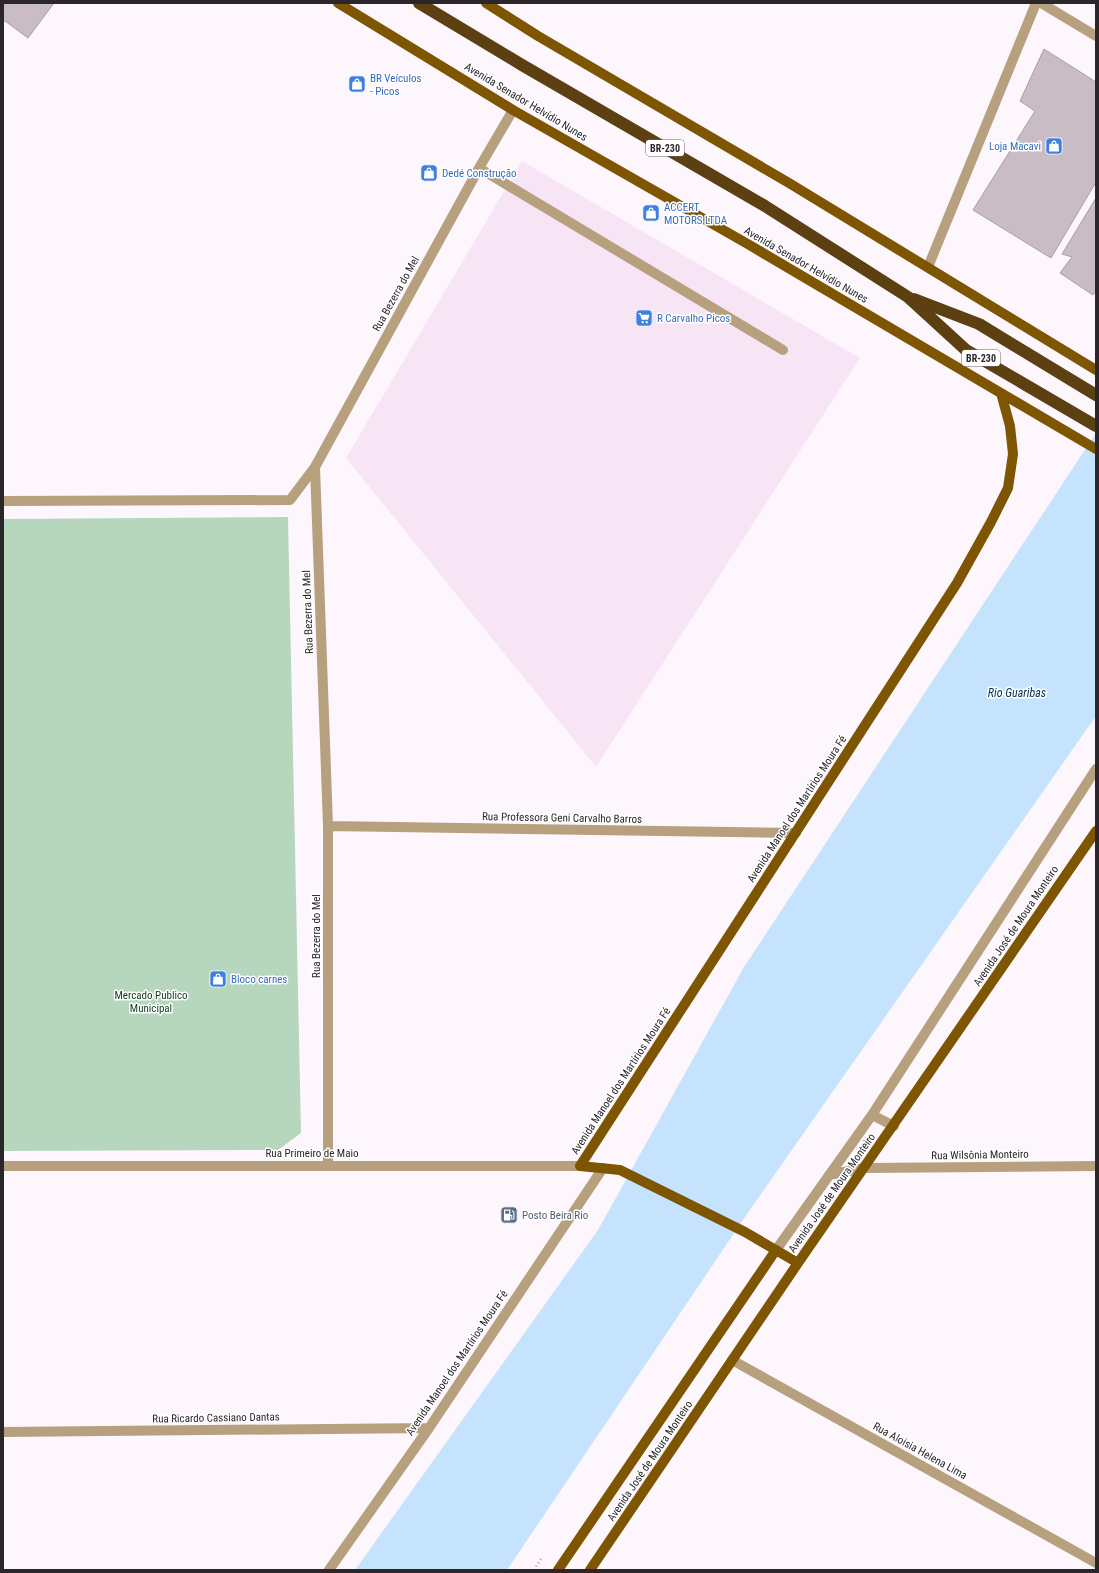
<svg xmlns="http://www.w3.org/2000/svg" width="1099" height="1573" viewBox="0 0 1099 1573" font-family="'Roboto Condensed',sans-serif">
<style>
.built{fill:#f7e5f6}
.green{fill:#b6d7bd}
.water{fill:#c6e3fd}
.building{fill:#cabcc5;stroke:#a99ca5}
.lines{fill:none;stroke-linecap:round;stroke-linejoin:round}
.path{stroke:#ada6ac;stroke-width:2.5;stroke-dasharray:1 3;stroke-linecap:butt}
.minor{stroke:#b7a07e;stroke-width:10}
.major{stroke:#7e5500;stroke-width:10}
.highway{stroke:#5c4012;stroke-width:12}
.labels{text-anchor:middle;dominant-baseline:central;stroke-width:3;stroke-linejoin:round;paint-order:stroke}
.shield{fill:#fff;stroke:#6a676a;stroke-width:1}
.shield-label{font-size:10px;font-weight:bold;fill:#2a262a}
.shop-label{font-size:11px;fill:#366cbe;stroke:#fff;text-anchor:start}
.street-label{font-size:11px;fill:#2a262a;stroke:#fff}
.park-label{font-size:11px;fill:#0e3b1d;stroke:#fff}
.service-label{font-size:11px;fill:#4e5e75;stroke:#fff;text-anchor:start}
.water-label{font-size:12px;font-style:italic;fill:#042f4e;stroke:#fff}
</style>
<rect width="100%" height="100%" fill="#fef6fd"/>
<path class="built" d="M 522,161 L 860,358 L 596,767 L 346,458 Z"/>
<path class="green" d="M 288,517 L 301,1133 L 278,1150 L 3,1151 L 3,519 Z"/>
<path class="water" d="M 1096,433 L 1096,716 L 747,1214 L 507,1570 L 355,1570 L 598,1230 L 744,967 Z"/>
<path class="building" d="M 3,3 L 54,3 L 28,38 L 5,21 L 3,23 Z
M 1044,49 L 1096,82 L 1096,182 L 1051,258 L 973,210 L 1035,111 L 1020,101 Z
M 1096,198 L 1096,291 L 1093,295 L 1060,273 L 1072,257 L 1062,254 Z"/>
<g class="lines">
<path class="path" d="M 534,1570 L 541,1559"/>
<path class="minor" d="M 1041,3 L 1096,36
M 479,168 L 783,350
M 928,267 L 1036,3
M 3,501 L 290,500 L 315,467
M 328,826 L 796,833
M 872,1115 L 894,1126
M 328,1165 L 328,826 L 315,467 L 479,168 L 513,110
M 3,1166 L 580,1166
M 829,1175 L 864,1168 L 1096,1166
M 776,1250 L 872,1115 L 1096,769
M 732,1360 L 1096,1563
M 3,1432 L 429,1428
M 329,1570 L 429,1428 L 603,1168"/>
<path class="major" d="M 338,3 L 513,110 L 746,243 L 1096,449
M 486,3 L 538,36 L 789,183 L 1096,370
M 798,1263 L 745,1232 L 620,1170 L 580,1166 L 957,583 L 991,522 L 1008,488 L 1013,454 L 1010,426 L 1001,393
M 558,1570 L 776,1250
M 590,1570 L 798,1263 L 1096,831"/>
<path class="highway" d="M 419,3 L 522,65 L 765,206 L 908,297 L 966,350 L 1096,426
M 914,299 L 979,324 L 1096,395"/>
</g>
<defs>
<symbol id="shop-square" viewBox="-11 -11 22 22"><rect x="-9" y="-9" width="18" height="18" rx="4" fill="#3f7fe0" stroke="#fff"/><path d="M-5-2.5h2.3a2.7 3.5 0 0 1 5.4 0H5L5.5 6h-11ZM-1.5-2.5h3a1.5 2.3 0 0 0-3 0Z" fill="#fff"/></symbol>
<symbol id="supermarket-square" viewBox="-11 -11 22 22"><rect x="-9" y="-9" width="18" height="18" rx="4" fill="#3f7fe0" stroke="#fff"/><path d="M-6-5.5h2.5l.6 2H6L4.5 2H-2.5L-4.4-4H-6ZM-1.5 3.2a1.3 1.3 0 1 0 .1 0ZM3 3.2a1.3 1.3 0 1 0 .1 0Z" fill="#fff"/></symbol>
<symbol id="fuel-square" viewBox="-11 -11 22 22"><rect x="-9" y="-9" width="18" height="18" rx="4" fill="#5c6f8a" stroke="#fff"/><path d="M-5.5-6h7V0h2V4h1.3V-2.5L3-4.5l.8-.8L6-3V5H2.5V1h-1V6h-7ZM-4.2-4.7v3.2H.2V-4.7Z" fill="#fff"/></symbol>
</defs>
<g fill-rule="evenodd">
<use href="#shop-square" x="347" y="74" width="20" height="20"/>
<use href="#shop-square" x="1044" y="136" width="20" height="20"/>
<use href="#shop-square" x="419" y="163" width="20" height="20"/>
<use href="#shop-square" x="641" y="203" width="20" height="20"/>
<use href="#supermarket-square" x="634" y="308" width="20" height="20"/>
<use href="#shop-square" x="208" y="969" width="20" height="20"/>
<use href="#fuel-square" x="499" y="1205" width="20" height="20"/>
</g>
<g class="labels">
<g class="shield">
<rect x="646" y="140" width="38" height="16" rx="3"/>
<rect x="962" y="350" width="38" height="16" rx="3"/>
</g>
<g class="shield-label">
<text x="665" y="148">BR-230</text>
<text x="981" y="358">BR-230</text>
</g>
<g class="shop-label">
<text x="370" y="78">BR Veículos<tspan x="370" dy="13">- Picos</tspan></text>
<text x="1041" y="146" text-anchor="end">Loja Macavi</text>
<text x="442" y="173">Dedé Construção</text>
<text x="664" y="207">ACCERT<tspan x="664" dy="13">MOTORS LTDA</tspan></text>
<text x="657" y="318">R Carvalho Picos</text>
<text x="231" y="979">Bloco carnes</text>
</g>
<g class="street-label">
<text transform="translate(526 102) rotate(31)">Avenida Senador Helvídio Nunes</text>
<text transform="translate(806 265) rotate(30)">Avenida Senador Helvídio Nunes</text>
<text transform="translate(396 294) rotate(-61)">Rua Bezerra do Mel</text>
<text transform="translate(308 612) rotate(-92)">Rua Bezerra do Mel</text>
<text transform="translate(797 809) rotate(-57)">Avenida Manoel dos Martírios Moura Fé</text>
<text transform="translate(562 818) rotate(1)">Rua Professora Geni Carvalho Barros</text>
<text transform="translate(1016 926) rotate(-56)">Avenida José de Moura Monteiro</text>
<text transform="translate(316 936) rotate(-90)">Rua Bezerra do Mel</text>
<text transform="translate(621 1081) rotate(-57)">Avenida Manoel dos Martírios Moura Fé</text>
<text x="312" y="1153">Rua Primeiro de Maio</text>
<text transform="translate(980 1155) rotate(-1)">Rua Wilsônia Monteiro</text>
<text transform="translate(832 1193) rotate(-55)">Avenida José de Moura Monteiro</text>
<text transform="translate(457 1363) rotate(-56)">Avenida Manoel dos Martírios Moura Fé</text>
<text transform="translate(216 1418) rotate(-1)">Rua Ricardo Cassiano Dantas</text>
<text transform="translate(920 1451) rotate(29)">Rua Aloisia Helena Lima</text>
<text transform="translate(650 1461) rotate(-56)">Avenida José de Moura Monteiro</text>
</g>
<g class="park-label">
<text x="151" y="995">Mercado Publico<tspan x="151" dy="13">Municipal</tspan></text>
</g>
<g class="service-label">
<text x="522" y="1215">Posto Beira Rio</text>
</g>
<g class="water-label">
<text x="1017" y="693">Rio Guaribas</text>
</g>
</g>
<rect width="1099" height="1573" fill="none" stroke="#2a262a" stroke-width="8"/>
</svg>
